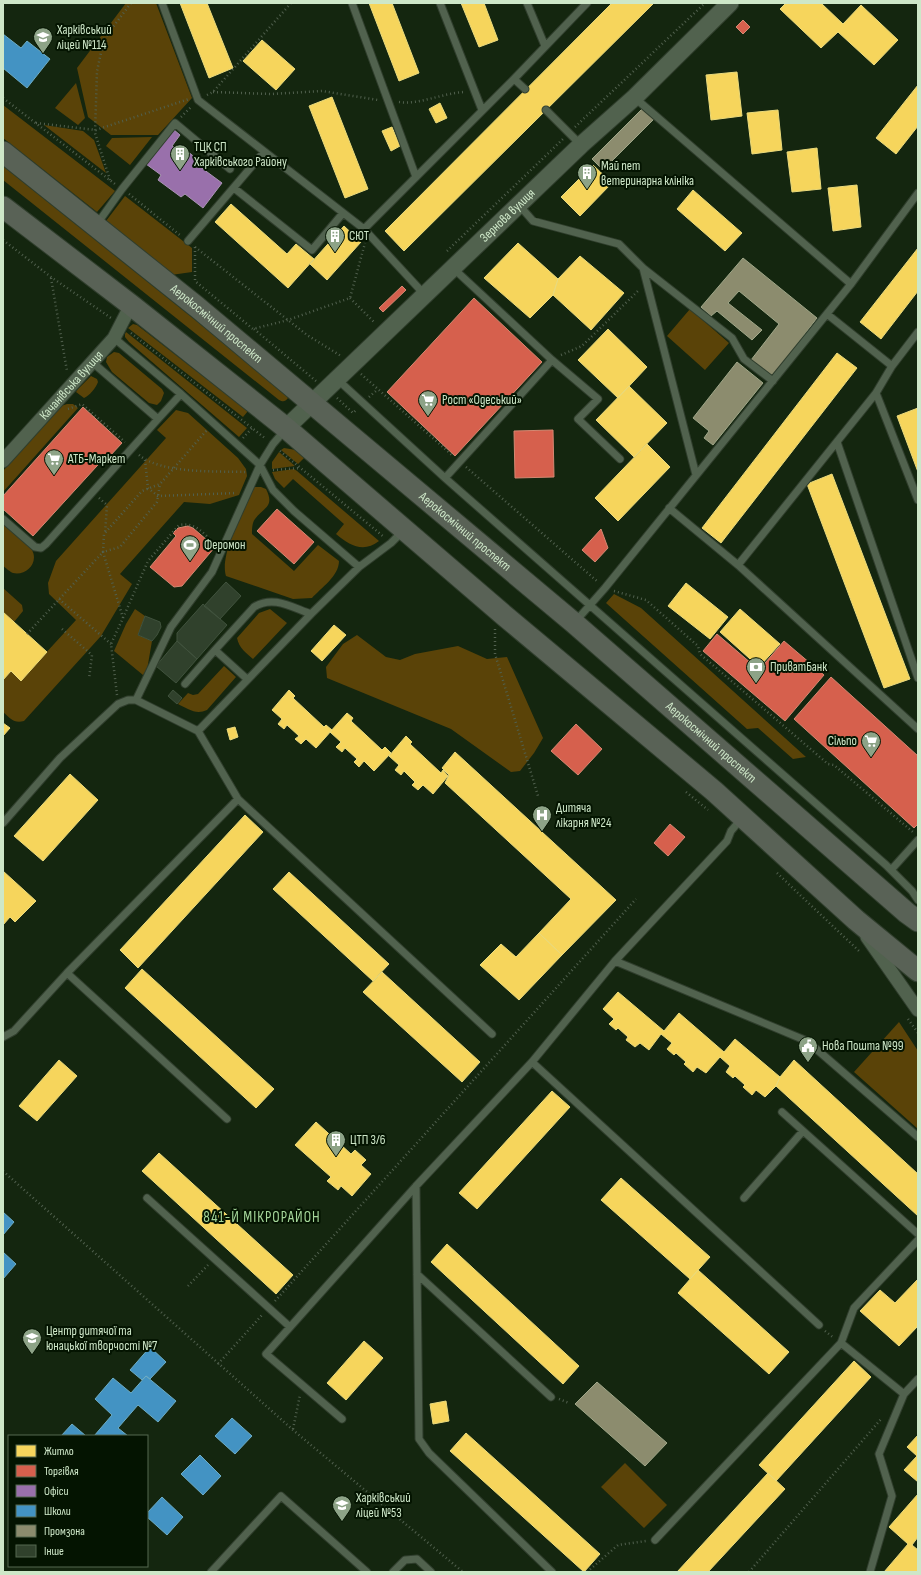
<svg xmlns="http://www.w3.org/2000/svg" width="921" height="1575" viewBox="0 0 921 1575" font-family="'Sofia Sans Condensed',sans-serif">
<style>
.green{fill:#5a4308}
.homes{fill:#f6d55c;stroke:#eada7c}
.shops{fill:#d6604d;stroke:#d48872}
.offices{fill:#9970ab;stroke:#a994b4}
.schools{fill:#4393c3;stroke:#6dacc4}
.industry{fill:#8c8c6e;stroke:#a0a789}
.building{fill:#30412c;stroke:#40523d}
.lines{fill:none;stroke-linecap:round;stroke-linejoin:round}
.service-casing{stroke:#303e2d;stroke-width:9}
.minor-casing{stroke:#303e2d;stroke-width:15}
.tertiary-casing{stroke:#303e2d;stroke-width:19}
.primary-casing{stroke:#303e2d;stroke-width:23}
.path{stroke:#51604e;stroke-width:2.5;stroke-dasharray:1 3;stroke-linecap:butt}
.service{stroke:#51624e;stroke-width:7}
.minor{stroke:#51624e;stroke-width:13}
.tertiary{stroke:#51624e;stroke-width:17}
.primary{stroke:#596256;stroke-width:21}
.labels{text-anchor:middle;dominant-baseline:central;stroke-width:4;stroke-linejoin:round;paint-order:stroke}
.poi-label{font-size:13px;fill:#cee7c8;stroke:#041401;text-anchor:start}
.street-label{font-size:13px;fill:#cee7c8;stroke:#041401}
.quarter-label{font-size:15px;letter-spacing:1px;fill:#a5d69a;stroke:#041401}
</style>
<rect width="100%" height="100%" fill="#14260f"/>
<path class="green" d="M 126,3 L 156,3 L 192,98 L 158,135 L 111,135 L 88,117 L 77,68 Z
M 76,83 L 85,118 L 78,125 L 55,108 Z
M 3,105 L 115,191 L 97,212 L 3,138 Z
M 44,125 L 83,131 L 94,140 L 106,173 Z
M 152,137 L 130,165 L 106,146 L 112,138 Z
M 3,166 L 285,392 L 288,398 C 285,402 283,402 279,400 L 3,180 Z
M 125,196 L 192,248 L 192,272 L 171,275 L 106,221 Z
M 690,309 L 729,343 L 705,370 L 667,336 Z
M 133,324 L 137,325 L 248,411 L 243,417 L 128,328 Z
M 126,332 L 247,428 L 239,437 L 129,342 L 125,337 L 125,334 Z
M 114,352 L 119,353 L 162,389 L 164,393 L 161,401 L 157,405 L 149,403 L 112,372 L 106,362 L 107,357 Z
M 91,376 L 97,379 L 98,382 C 96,388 89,396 84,398 L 76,392 L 78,389 Z
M 67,404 L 73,404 L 78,408 L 3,492 L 3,471 L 61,406 Z
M 176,410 L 188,413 L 238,458 L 246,469 L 247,476 L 239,495 L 210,504 L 184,502 L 120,574 L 132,584 L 101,636 L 24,721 C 14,724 10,718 3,712 L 3,680 L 11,671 L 21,680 L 76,620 L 49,594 L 48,583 L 56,561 L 166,438 L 157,430 Z
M 284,448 L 296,450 L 305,457 L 298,464 L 281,450 Z
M 279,452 L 295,466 L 272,469 L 272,462 Z
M 294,469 L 297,471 L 379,541 C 364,553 350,546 336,534 L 344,524 L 293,479 L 284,488 L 275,479 L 272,472 Z
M 254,487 L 261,487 L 266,489 C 275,507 264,507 255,519 C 252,523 252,529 252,534 L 294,571 L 318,545 L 339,561 C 339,576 321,588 312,598 L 293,599 L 226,576 C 219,554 245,509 254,487 Z
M 3,522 C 10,528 29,543 32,550 C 39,563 26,576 13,573 C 10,572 6,568 3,566 Z
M 3,588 L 22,605 L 23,611 L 14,622 L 3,612 Z
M 614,594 L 641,608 L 806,757 L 793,759 L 758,728 L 747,729 L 606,603 Z
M 135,609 L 145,616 L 138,635 L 152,641 L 147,670 L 143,675 L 114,651 L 126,624 Z
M 270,609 L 287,623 L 253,659 C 246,653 239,648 237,638 L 259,613 Z
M 357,635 L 386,657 L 400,660 L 415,654 L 458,646 L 487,659 L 507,657 L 543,738 L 534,753 L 520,771 L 511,772 L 451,729 L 327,678 L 326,667 L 343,644 Z
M 224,666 L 236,677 L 207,710 C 196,715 188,709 178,704 L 188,693 L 193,695 L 198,694 Z
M 899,1022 L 918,1051 L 918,1129 L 854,1072 Z
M 625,1463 L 667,1505 L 644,1528 L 601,1487 Z"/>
<path class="homes" d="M 180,3 L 207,3 L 233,68 L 209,78 Z
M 369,3 L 392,3 L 419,73 L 399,81 Z
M 461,3 L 484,3 L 498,40 L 479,47 Z
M 612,3 L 654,3 L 404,251 L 385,231 Z
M 786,3 L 821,3 L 843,24 L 861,5 L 898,40 L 874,65 L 838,32 L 821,48 L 780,9 Z
M 262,40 L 295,69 L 276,90 L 243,61 Z
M 737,72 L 742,116 L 711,120 L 706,75 Z
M 918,85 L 918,126 L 896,154 L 876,138 Z
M 332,97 L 368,189 L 345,198 L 309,106 Z
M 440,103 L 447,118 L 436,123 L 429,109 Z
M 778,110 L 782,150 L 752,154 L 747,113 Z
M 392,127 L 400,146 L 391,151 L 382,131 Z
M 817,148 L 821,189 L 792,192 L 787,152 Z
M 593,165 L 612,183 L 580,216 L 561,197 Z
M 857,185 L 861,227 L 833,231 L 828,188 Z
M 693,190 L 742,233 L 725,251 L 677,209 Z
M 231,204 L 287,254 L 296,244 L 314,259 L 288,288 L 215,222 Z
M 344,226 L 361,242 L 327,280 L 310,264 Z
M 518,243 L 558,279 L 553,295 L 530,318 L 484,278 Z
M 918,248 L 918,291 L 881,339 L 860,322 Z
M 580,256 L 624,293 L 591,330 L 553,295 L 558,279 Z
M 608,329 L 647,367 L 618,398 L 578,360 Z
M 837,353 L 857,368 L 721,543 L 702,528 Z
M 629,386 L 667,423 L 634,457 L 596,420 Z
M 918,408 L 918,472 L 897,416 Z
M 647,444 L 670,467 L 618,521 L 595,498 Z
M 832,474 L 910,679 L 884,688 L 807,484 Z
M 686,583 L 728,617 L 710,639 L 668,606 Z
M 740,609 L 780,644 L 759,667 L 720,632 Z
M 3,612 L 47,652 L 21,681 L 11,671 L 3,680 Z
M 334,625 L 346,635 L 322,661 L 311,651 Z
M 289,690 L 295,696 L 293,698 L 324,727 L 326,725 L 332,730 L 316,748 L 306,739 L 301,744 L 295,739 L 299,736 L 287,725 L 284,729 L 278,724 L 282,719 L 272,710 Z
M 347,713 L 353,718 L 351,721 L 382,750 L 385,747 L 391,753 L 374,771 L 364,761 L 359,767 L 354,762 L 357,759 L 345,748 L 342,752 L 336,747 L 341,742 L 330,732 Z
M 3,723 L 10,728 L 3,736 Z
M 235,727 L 238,737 L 230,740 L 227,729 Z
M 406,736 L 412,742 L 410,744 L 441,773 L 443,770 L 448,776 L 433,794 L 423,785 L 418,790 L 412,785 L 415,782 L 404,771 L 401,775 L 395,770 L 399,765 L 389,756 Z
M 455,752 L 616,900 L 562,955 L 539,933 L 571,899 L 445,783 L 449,775 L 442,768 Z
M 70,774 L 98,800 L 43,861 L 14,836 Z
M 245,815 L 263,832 L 138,968 L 120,950 Z
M 3,871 L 36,901 L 15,922 L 10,917 L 3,925 Z
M 289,872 L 389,964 L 373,981 L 273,889 Z
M 539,933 L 562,955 L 519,1000 L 480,965 L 501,944 L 516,957 Z
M 142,969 L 274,1089 L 256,1108 L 125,988 Z
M 382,972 L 480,1062 L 462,1082 L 363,992 Z
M 618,992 L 664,1031 L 679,1013 L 724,1052 L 735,1039 L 780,1077 L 776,1086 L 765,1097 L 756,1090 L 752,1095 L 743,1087 L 745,1085 L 735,1076 L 733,1078 L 726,1072 L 730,1066 L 720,1057 L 706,1073 L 697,1067 L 693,1072 L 684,1064 L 686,1062 L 676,1053 L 674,1055 L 667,1049 L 672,1043 L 661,1034 L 649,1050 L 640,1043 L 635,1047 L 626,1040 L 628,1037 L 618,1028 L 616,1030 L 609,1024 L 614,1019 L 603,1009 Z
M 59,1060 L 77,1076 L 37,1121 L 19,1106 Z
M 794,1060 L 918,1174 L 918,1216 L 776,1086 L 780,1077 Z
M 552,1091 L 570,1107 L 477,1209 L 459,1193 Z
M 316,1122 L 351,1154 L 355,1150 L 366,1160 L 361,1165 L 371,1174 L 352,1196 L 341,1186 L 338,1190 L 327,1181 L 331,1177 L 295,1145 Z
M 159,1153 L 293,1275 L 276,1294 L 142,1171 Z
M 621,1178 L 710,1257 L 690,1279 L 601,1200 Z
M 447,1244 L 579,1366 L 563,1384 L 431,1262 Z
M 698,1270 L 789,1352 L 769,1374 L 678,1293 Z
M 918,1279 L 918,1326 L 899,1346 L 860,1311 L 880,1290 L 895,1303 Z
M 364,1341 L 383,1358 L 346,1400 L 327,1383 Z
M 854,1361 L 871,1377 L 776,1481 L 759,1465 Z
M 446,1401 L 449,1421 L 433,1424 L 430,1404 Z
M 466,1433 L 600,1554 L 584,1572 L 450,1451 Z
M 918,1435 L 918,1482 L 904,1470 L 917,1456 L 907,1447 Z
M 768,1473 L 785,1489 L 708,1572 L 677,1572 Z
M 918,1494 L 918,1537 L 912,1545 L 918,1550 L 918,1572 L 884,1572 L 908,1544 L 889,1527 Z"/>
<path class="shops" d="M 743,20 L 750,27 L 743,34 L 736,27 Z
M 402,286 L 406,290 L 383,312 L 379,308 Z
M 474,298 L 542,362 L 455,456 L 387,392 Z
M 83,407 L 122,443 L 109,457 L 107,455 L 33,536 L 3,509 L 3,496 Z
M 553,430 L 554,477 L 515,478 L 514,431 Z
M 277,509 L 314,542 L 294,564 L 257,531 Z
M 188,526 L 193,528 L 215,547 L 182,586 L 174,587 L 150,567 L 176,536 L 173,533 L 178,528 Z
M 601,529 L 608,548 L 595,562 L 582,550 Z
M 717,634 L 759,670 L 784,641 L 824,675 L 785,721 L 703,651 Z
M 831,677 L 918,756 L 918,824 L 914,828 L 794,719 Z
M 576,724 L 602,749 L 578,775 L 551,751 Z
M 670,824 L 685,837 L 668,856 L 654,843 Z"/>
<path class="offices" d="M 173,129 L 180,135 L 172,146 L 185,155 L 187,151 L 202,163 L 199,166 L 222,183 L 203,208 L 185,194 L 181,197 L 158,180 L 161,175 L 146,164 Z"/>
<path class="schools" d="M 3,34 L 21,48 L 27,41 L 50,59 L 27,88 L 3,68 Z
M 3,1212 L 14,1222 L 3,1235 Z
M 3,1252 L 16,1264 L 3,1279 Z
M 150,1347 L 166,1362 L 150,1379 L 146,1376 L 142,1380 L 130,1370 Z
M 146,1376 L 176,1401 L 158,1422 L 138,1405 L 118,1428 L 128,1436 L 94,1436 L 112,1415 L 95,1399 L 113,1378 L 131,1393 Z
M 232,1418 L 252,1436 L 235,1454 L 215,1436 Z
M 72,1424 L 86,1436 L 61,1436 Z
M 200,1455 L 221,1476 L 203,1495 L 181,1474 Z
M 162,1497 L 183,1517 L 167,1535 L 147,1517 L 147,1513 Z"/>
<path class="industry" d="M 643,108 L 654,119 L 603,170 L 592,159 Z
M 743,258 L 817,318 L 773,376 L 751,360 L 779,324 L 739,291 L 728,303 L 762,330 L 752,340 L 717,311 L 711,316 L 701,307 Z
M 737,362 L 763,383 L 713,445 L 704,438 L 709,431 L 693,418 Z
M 597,1382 L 667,1443 L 645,1466 L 575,1404 Z"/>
<path class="building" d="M 226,582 L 241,596 L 220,619 L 204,606 Z
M 203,604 L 227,625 L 197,659 L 177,641 L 177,633 Z
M 145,616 L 160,622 L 161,627 L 157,635 L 152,641 L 138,635 Z
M 177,641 L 197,659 L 176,683 L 156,666 Z
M 173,690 L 182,698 L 177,704 L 168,696 Z"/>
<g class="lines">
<defs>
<path id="service" d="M 162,3 L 198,100 L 364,229 L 425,295
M 352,3 L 416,177
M 440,3 L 482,110
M 527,3 L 545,46
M 514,79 L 525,89
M 546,110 L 581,145
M 234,188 L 312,250 L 343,213
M 519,205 L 533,221 L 619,244 L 643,268 L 696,475
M 97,224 L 122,189 L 175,123 L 230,169
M 364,229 L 514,79 L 587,3
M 188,241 L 264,152
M 643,268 L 732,338 L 744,359 L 773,381
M 851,284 L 918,193
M 827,314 L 892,366
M 114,338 L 181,394 L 260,465 L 273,490 L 294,511 L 359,567
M 552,360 L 598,399 L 578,419 L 620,459
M 338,380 L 445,478 L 886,865 L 912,891 L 918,900
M 876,393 L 918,500
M 158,419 L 181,394
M 837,442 L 918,678
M 445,478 L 552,360 L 453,268
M 669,508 L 738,565 L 918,729
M 3,519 L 35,547 L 41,548 L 46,544 L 158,419 L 92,362
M 738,565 L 876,393 L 892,366 L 918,332
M 575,622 L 605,588 L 851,284 L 635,98
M 247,679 L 215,650 L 254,607 C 273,595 291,607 311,614
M 185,684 L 215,650
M 136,700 L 171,627 L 212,572 L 260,465 L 273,444 L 285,430
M 198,731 L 238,799 L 492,1034
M 3,823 L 60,758 L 118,704 L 128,700 L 136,700 L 198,731 L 311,614 L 359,567 L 391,543 L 403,531
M 891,870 L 918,840
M 615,961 L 807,1041 L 918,1137
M 3,1037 L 14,1031 L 67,973
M 532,1062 L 819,1325
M 782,1112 L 918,1234
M 227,1119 L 67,973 L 238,799
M 416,1186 L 419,1439 L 429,1453 L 552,1572
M 147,1198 L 290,1327
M 744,1198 L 803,1131
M 417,1274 L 551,1397
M 841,1343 L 904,1394
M 342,1419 L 266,1354 L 416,1186 L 532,1062 L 615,961 L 727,841 L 731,831 L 742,818
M 655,1540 L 841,1343 L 854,1308 L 918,1240
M 211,1572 L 281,1496 L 367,1572
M 393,1572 L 405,1560 L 417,1559 L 431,1572
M 870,1572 L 892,1496 L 879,1454 L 904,1394 L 918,1379"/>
<g id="minor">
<path id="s1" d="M 3,461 L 114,338 L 131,305"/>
<path d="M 867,937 L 918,1010"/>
</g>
<g id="tertiary">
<path id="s2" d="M 286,428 L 581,145 L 635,97 L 730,3"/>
</g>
<g id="primary">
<path id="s3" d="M 3,152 L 197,307 L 574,623 L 907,913 L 918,921"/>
<path d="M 3,207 L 131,305 L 286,428 L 506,617 L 714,791 L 856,920 L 918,971"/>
</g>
</defs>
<use href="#service" class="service-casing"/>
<use href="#minor" class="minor-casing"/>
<use href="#tertiary" class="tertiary-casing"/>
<use href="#primary" class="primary-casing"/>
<path class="path" d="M 213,92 L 271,94 L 322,91 L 378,100
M 207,95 L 213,92 L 291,3
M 3,98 L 115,184
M 399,102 C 419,105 443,93 464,92
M 181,117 L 192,106
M 36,123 L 96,130 L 189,99
M 575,127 L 705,3
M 110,180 L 95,133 L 97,71 L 104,39 L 131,3
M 129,194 L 181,236
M 3,240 L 51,277 L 111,318
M 195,247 L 307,335 L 341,356
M 195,247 L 195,281 L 253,329 L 288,320 L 350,298 L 365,243
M 447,251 L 563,139
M 51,278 L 67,371
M 350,298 L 374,322
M 254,329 L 316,381
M 131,333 L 266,439
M 561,355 L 582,346 L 639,290
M 361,374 L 453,456
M 369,397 L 377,390
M 337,398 L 353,413 L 357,409
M 68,409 L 82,404 L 125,442
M 243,438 L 252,428
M 280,451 L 384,537
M 139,455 C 161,474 217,471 246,472
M 145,460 L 148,488 L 158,496 L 237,493
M 466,467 L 598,582
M 273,470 L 300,468
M 99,498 L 107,505 L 105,534
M 614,591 L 646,600 L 698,646 L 700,654 L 828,764 L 834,765 L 913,832
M 59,599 L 111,644
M 123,618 L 148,561 L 179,525 C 196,522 204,534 215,544
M 62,629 L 92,655 L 89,679
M 495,629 L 495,654 L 538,796
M 27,634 L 103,552 L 104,534 L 142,491 L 160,484 L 207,430
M 117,695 L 111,644 L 123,618 L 103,552 L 120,547 L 157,502 L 160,484
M 686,792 L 708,810
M 777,873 L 860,952
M 908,1019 L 918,1033
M 3,1171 L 293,1430 L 463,1572
M 188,1286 L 208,1265
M 275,1301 L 636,899
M 825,1331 L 834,1338
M 218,1364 L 262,1315
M 559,1399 L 569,1403
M 293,1429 L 300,1395
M 587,1572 L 618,1545 L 646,1541
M 749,1572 L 882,1418"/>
<use href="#service" class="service"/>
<use href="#minor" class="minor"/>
<use href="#tertiary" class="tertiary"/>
<use href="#primary" class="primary"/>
</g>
<defs>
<symbol id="school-pin" viewBox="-11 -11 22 30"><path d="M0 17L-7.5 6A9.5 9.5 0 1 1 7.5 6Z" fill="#8da387" stroke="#041401"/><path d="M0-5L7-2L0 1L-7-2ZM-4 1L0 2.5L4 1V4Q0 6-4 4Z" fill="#fff"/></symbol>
<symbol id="building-pin" viewBox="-11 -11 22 30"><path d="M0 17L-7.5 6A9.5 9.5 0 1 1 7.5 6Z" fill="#8da387" stroke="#041401"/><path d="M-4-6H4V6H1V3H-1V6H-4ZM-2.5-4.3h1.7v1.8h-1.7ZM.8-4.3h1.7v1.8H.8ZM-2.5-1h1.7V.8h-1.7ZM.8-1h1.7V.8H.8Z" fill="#fff"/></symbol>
<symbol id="supermarket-pin" viewBox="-11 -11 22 30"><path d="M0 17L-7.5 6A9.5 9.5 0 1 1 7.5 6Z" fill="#8da387" stroke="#041401"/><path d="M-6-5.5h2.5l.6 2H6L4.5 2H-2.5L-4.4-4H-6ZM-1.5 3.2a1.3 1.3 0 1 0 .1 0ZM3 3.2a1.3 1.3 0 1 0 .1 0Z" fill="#fff"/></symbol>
<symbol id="stadium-pin" viewBox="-11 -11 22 30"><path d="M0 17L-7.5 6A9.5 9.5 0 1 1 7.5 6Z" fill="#8da387" stroke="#041401"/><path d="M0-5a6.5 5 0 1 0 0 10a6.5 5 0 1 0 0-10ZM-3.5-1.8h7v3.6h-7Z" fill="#fff"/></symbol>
<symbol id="bank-pin" viewBox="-11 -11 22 30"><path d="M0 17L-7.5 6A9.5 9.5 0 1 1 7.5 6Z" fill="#8da387" stroke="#041401"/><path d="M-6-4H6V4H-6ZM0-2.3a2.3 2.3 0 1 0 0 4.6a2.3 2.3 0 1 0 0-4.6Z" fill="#fff"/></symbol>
<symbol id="hospital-pin" viewBox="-11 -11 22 30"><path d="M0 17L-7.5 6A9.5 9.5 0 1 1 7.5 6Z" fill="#8da387" stroke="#041401"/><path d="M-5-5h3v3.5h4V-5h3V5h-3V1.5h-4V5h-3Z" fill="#fff"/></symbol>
<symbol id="civic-pin" viewBox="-11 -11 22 30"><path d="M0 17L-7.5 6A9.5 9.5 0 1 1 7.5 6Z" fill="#8da387" stroke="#041401"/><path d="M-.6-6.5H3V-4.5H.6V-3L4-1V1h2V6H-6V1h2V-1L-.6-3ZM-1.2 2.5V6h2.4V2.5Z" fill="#fff"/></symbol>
</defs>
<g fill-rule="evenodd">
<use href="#school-pin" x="32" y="26" width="22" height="30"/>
<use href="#building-pin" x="169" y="143" width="22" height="30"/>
<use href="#building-pin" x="576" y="162" width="22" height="30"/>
<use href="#building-pin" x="324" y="225" width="22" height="30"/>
<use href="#supermarket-pin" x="417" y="389" width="22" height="30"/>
<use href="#supermarket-pin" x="43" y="448" width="22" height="30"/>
<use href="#stadium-pin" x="179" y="534" width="22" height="30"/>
<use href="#bank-pin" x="745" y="656" width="22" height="30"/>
<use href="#supermarket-pin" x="860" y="730" width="22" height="30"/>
<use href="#hospital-pin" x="531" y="804" width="22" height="30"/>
<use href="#civic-pin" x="797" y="1035" width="22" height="30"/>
<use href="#building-pin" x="325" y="1129" width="22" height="30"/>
<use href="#school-pin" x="21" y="1327" width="22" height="30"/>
<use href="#school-pin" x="331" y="1494" width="22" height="30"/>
</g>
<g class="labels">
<g class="poi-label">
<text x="57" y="30">Харківський<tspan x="57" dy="15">ліцей №114</tspan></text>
<text x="194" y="147">ТЦК СП<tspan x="194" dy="15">Харківського Району</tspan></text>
<text x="601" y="166">Май пет<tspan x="601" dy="15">ветеринарна клініка</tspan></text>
<text x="349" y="236">СЮТ</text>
<text x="442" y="400">Рост «Одеський»</text>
<text x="68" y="459">АТБ-Маркет</text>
<text x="204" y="545">Феромон</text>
<text x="770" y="667">ПриватБанк</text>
<text x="857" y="741" text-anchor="end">Сільпо</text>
<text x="556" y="808">Дитяча<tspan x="556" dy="15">лікарня №24</tspan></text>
<text x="822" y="1046">Нова Пошта №99</text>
<text x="350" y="1140">ЦТП 3/6</text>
<text x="46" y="1331">Центр дитячої та<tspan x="46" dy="15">юнацької творчості №7</tspan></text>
<text x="356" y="1498">Харківський<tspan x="356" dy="15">ліцей №53</tspan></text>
</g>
<g class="street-label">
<text stroke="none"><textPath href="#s2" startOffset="307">Зернова вулиця</textPath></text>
<text stroke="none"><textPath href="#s3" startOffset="274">Аерокосмічний проспект</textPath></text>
<text stroke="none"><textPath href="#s1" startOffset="102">Качанівська вулиця</textPath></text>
<text stroke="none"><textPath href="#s3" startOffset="598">Аерокосмічний проспект</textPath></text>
<text stroke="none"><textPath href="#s3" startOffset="922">Аерокосмічний проспект</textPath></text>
</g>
<g class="quarter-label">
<text x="262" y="1217">841-Й МІКРОРАЙОН</text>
</g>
</g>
<rect width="921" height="1575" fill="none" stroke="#cee7c8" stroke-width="8"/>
<rect x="8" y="1435" width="140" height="132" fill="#041401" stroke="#556851"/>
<rect x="16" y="1445" width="20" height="12" fill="#f6d55c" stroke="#556851"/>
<text x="44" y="1455" font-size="12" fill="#cee7c8">Житло</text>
<rect x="16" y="1465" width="20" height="12" fill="#d6604d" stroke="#556851"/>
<text x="44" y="1475" font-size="12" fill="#cee7c8">Торгівля</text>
<rect x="16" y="1485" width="20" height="12" fill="#9970ab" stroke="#556851"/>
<text x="44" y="1495" font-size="12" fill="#cee7c8">Офіси</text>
<rect x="16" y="1505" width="20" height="12" fill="#4393c3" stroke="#556851"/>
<text x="44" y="1515" font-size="12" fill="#cee7c8">Школи</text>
<rect x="16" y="1525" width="20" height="12" fill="#8c8c6e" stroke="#556851"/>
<text x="44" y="1535" font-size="12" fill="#cee7c8">Промзона</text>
<rect x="16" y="1545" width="20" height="12" fill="#30412c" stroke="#556851"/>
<text x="44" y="1555" font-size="12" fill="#cee7c8">Інше</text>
</svg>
